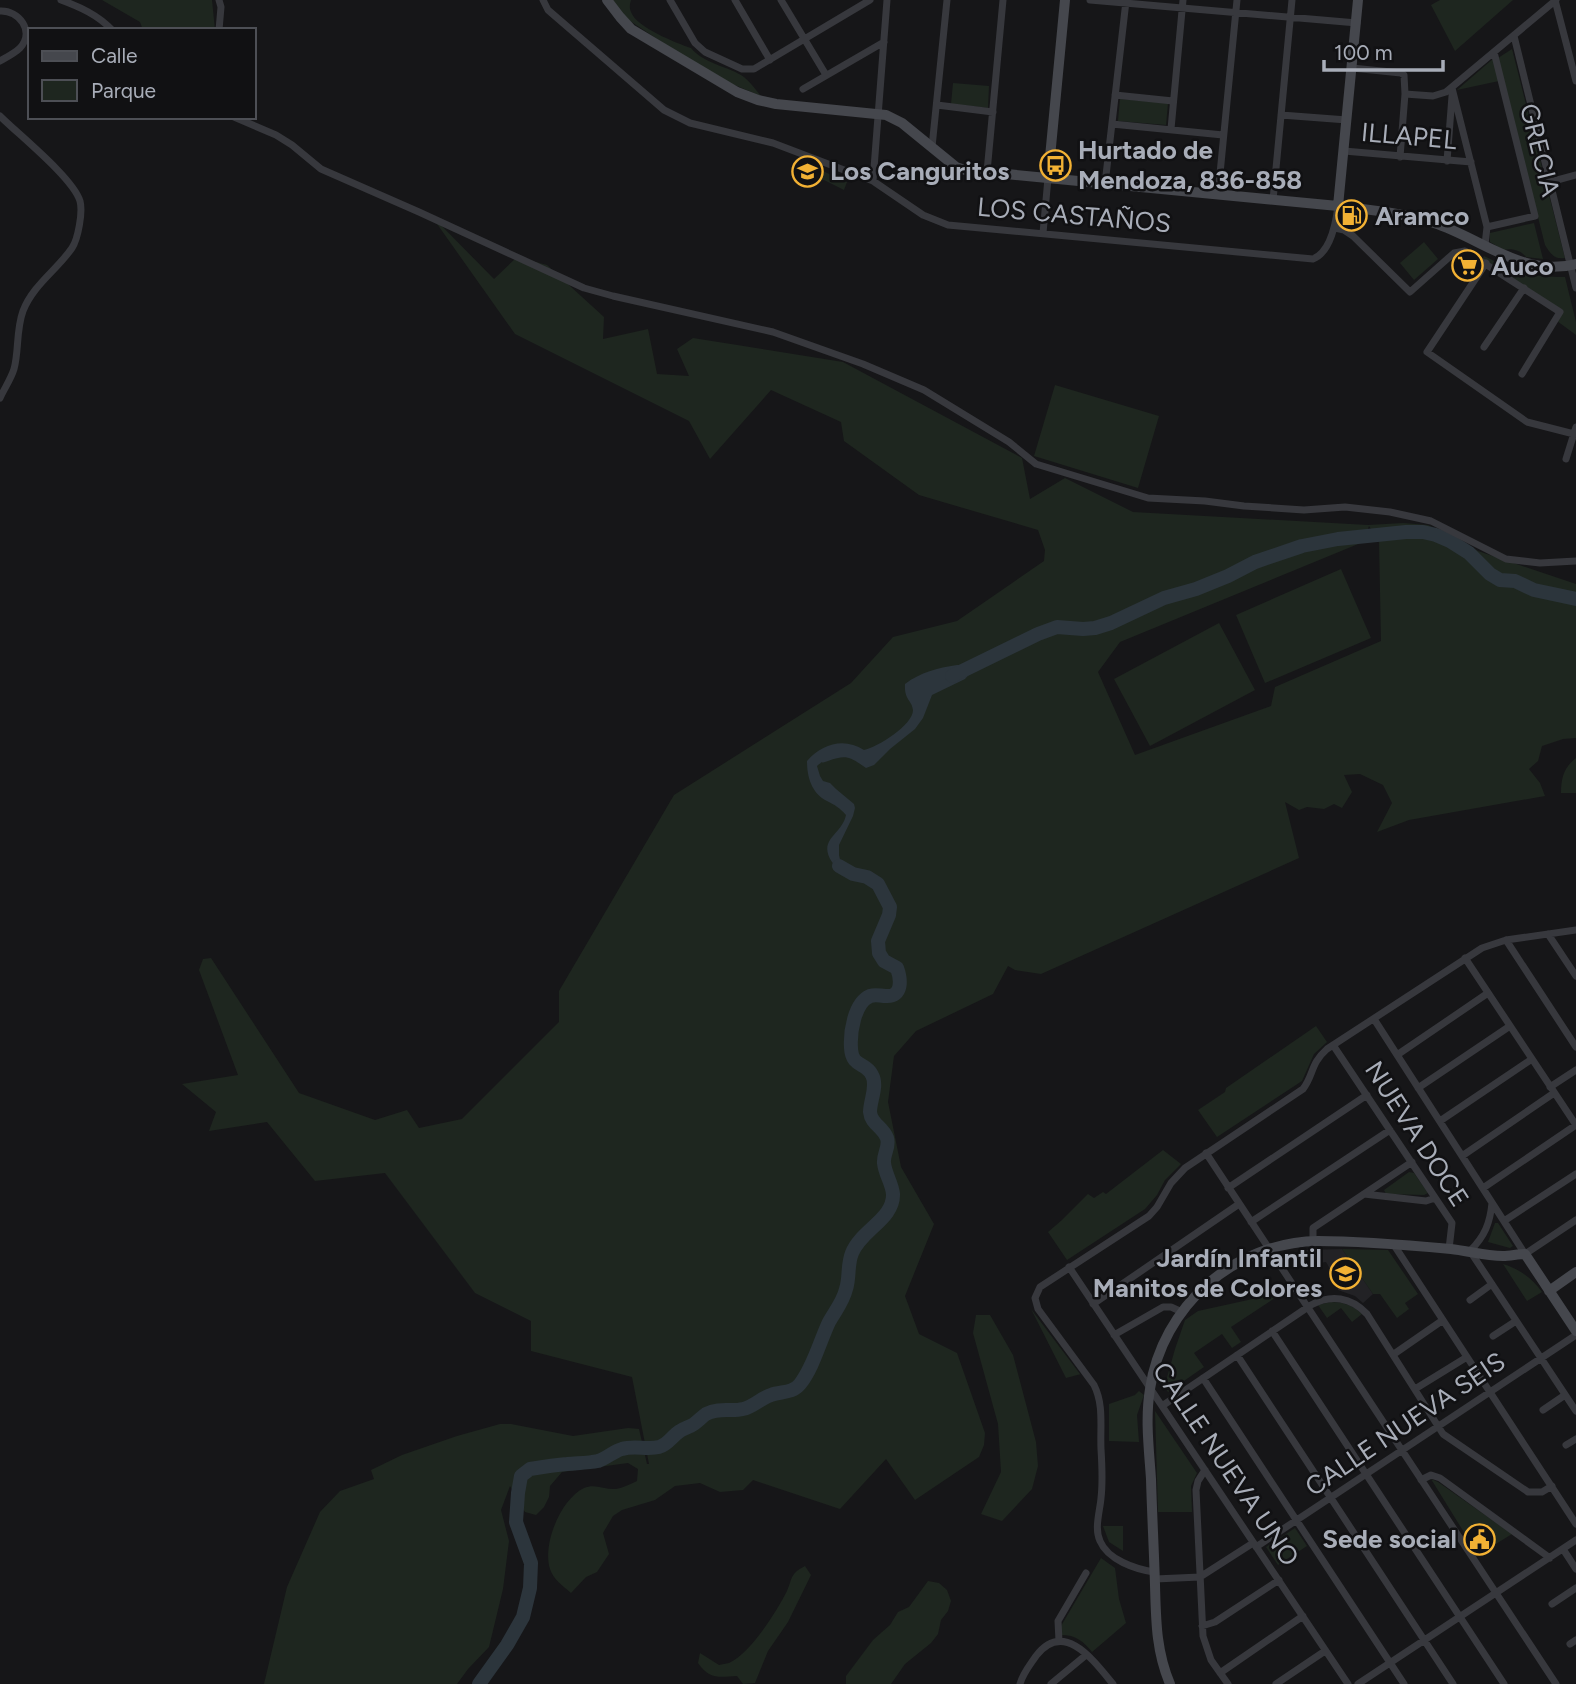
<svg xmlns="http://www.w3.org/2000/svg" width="1576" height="1684" viewBox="0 0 1576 1684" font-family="Figtree,sans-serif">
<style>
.built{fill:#222225}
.green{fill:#1e261f;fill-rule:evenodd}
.water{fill:#2c353c}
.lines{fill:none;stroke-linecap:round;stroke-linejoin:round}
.river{stroke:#2c353c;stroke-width:14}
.street{stroke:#37383d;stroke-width:7}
.secondary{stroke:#45474d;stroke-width:10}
.labels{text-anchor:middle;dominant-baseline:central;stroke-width:5;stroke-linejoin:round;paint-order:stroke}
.street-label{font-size:26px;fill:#a8adb8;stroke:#111113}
.poi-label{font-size:26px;font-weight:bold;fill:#a8adb8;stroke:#111113;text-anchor:start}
</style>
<rect width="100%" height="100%" fill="#161618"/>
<path class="built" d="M 1342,1249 L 1373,1294 L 1363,1303 L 1355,1296 L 1338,1290 L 1337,1281 L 1326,1262 L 1311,1264 L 1302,1250 Z"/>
<path class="green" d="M 102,0 L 212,0 L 215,30 L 143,30 L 140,22 Z
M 613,0 L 631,0 C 630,4 629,7 631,12 C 636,27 676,43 691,48 C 703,63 726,66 741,75 C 749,80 755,89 761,96 L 732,84 L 671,48 L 630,21 L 622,14 Z
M 1440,0 L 1513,0 L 1455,51 L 1431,5 Z
M 1512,49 L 1565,258 C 1554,260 1550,253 1545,245 L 1498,58 Z
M 1494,58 L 1499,81 L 1457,90 Z
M 953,83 L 989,86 L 988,108 L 951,104 Z
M 1120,99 L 1168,103 L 1166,125 L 1118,121 Z
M 816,168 L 847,182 L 844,190 L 824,180 L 811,181 Z
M 430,214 L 494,279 L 517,257 L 547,265 L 604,317 L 603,339 L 648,329 L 657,374 L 689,376 L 677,349 L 693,338 L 843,362 L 1022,458 L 1030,499 L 1065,478 L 1133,512 L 1368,525 L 1403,523 L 1428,525 L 1478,551 L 1576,584 L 1576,738 L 1563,739 L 1542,746 L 1538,761 L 1529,769 L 1540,783 L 1545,796 L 1409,820 L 1377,832 L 1392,803 L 1383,785 L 1360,774 L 1344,775 L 1352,792 L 1342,808 L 1334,804 L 1324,809 L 1307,807 L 1299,810 L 1285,802 L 1299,858 L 1041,974 L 1015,970 L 1008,966 L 993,994 L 916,1031 L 894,1056 L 888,1102 L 901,1167 L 934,1224 L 905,1296 L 919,1334 L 957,1353 L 985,1433 L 984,1445 L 979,1457 L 915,1500 L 886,1459 L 840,1509 L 753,1480 L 743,1490 L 720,1492 L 700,1483 L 675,1486 L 655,1500 L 622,1510 L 613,1516 L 603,1533 L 609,1554 L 597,1572 L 586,1577 L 571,1593 C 563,1586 553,1579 550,1569 C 542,1544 561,1499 584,1488 C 595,1483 605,1490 616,1489 C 623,1488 630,1484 637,1481 L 638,1469 L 628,1463 L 562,1472 L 550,1486 L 549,1497 L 544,1507 L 536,1515 L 525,1512 L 510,1486 L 501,1510 L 509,1541 L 503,1589 L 489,1647 L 468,1669 L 457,1684 L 264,1684 L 287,1587 L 320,1512 L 340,1491 L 374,1479 L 371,1470 L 402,1455 L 457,1436 L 500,1424 L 511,1424 L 573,1436 L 628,1428 L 639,1429 L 647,1464 L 649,1464 L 632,1377 L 531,1351 L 531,1321 L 475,1293 L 385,1173 L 315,1181 L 267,1122 L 209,1131 L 216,1112 L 182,1084 L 238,1075 L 199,970 L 203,959 L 211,958 L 299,1093 L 375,1120 L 407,1110 L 419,1128 L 462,1119 L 559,1022 L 559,991 L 674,795 L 851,683 L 893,637 L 957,621 L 1044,561 L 1045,550 L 1038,530 L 919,495 L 844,441 L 841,422 L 771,390 L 710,459 L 689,421 L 515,334 ZM 1369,526 L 1379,542 L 1381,641 L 1275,687 L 1271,706 L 1135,755 L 1098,672 L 1120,642 L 1363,542 Z
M 1534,223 L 1543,259 L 1526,257 C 1521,250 1511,248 1504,250 L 1490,242 L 1490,233 Z
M 1424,242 L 1438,259 L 1414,280 L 1400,263 Z
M 1484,256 C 1516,272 1529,277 1565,277 L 1576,322 L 1576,335 L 1557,321 L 1562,310 L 1482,259 Z
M 1055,385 L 1159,416 L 1138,488 L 1034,456 Z
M 1341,569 L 1371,638 L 1265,683 L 1236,615 Z
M 1219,623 L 1255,690 L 1150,746 L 1114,679 Z
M 1576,758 L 1576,793 L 1561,793 C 1561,778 1564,767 1576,758 Z
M 1316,1026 L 1327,1042 L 1314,1054 L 1302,1081 L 1217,1137 L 1198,1110 L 1225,1092 L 1226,1088 Z
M 1163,1150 L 1181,1164 L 1165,1180 L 1157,1195 L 1145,1209 L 1067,1260 L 1048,1232 L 1062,1220 L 1088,1194 L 1094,1198 L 1103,1192 L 1106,1194 Z
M 1409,1172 L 1414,1173 L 1428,1193 L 1424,1195 L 1386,1194 L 1384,1190 Z
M 1495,1223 L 1498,1223 L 1513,1246 L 1510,1248 L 1488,1242 Z
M 1342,1249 L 1388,1250 L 1418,1294 L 1405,1303 L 1409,1309 L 1397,1318 L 1380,1294 L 1373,1294 Z
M 1503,1264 C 1519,1269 1532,1278 1542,1292 L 1527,1301 Z
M 1284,1292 L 1231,1327 L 1241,1342 L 1232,1348 L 1222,1334 L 1194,1353 L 1204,1367 L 1168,1392 L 1166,1389 L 1166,1381 L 1175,1349 L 1185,1320 L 1198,1311 Z
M 1331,1302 C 1343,1302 1353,1305 1362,1314 L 1352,1322 L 1341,1308 L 1327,1318 L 1318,1305 Z
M 1031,1309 L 1080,1374 L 1081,1374 L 1066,1378 Z
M 976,1315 L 990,1315 L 1013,1355 L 1036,1442 L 1038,1466 L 1032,1489 L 1002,1521 L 981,1514 L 1001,1472 L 998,1424 L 973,1333 Z
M 1139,1391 L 1144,1395 L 1137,1415 L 1139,1442 L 1109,1441 L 1109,1404 L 1135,1395 Z
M 1155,1411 L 1197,1473 L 1191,1486 L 1192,1512 L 1158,1512 Z
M 1431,1479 L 1438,1482 L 1512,1534 L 1478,1555 Z
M 1103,1526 L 1123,1526 L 1123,1551 L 1109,1542 Z
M 1295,1528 L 1307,1546 L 1278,1565 L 1266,1547 Z
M 1101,1558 L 1115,1568 L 1119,1599 L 1126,1623 L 1092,1652 C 1083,1641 1076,1635 1061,1635 L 1061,1626 Z
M 805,1566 L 811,1575 L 788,1622 L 768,1651 L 755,1683 L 743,1684 L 737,1676 C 719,1677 710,1680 698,1663 L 700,1653 L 719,1665 C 722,1664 726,1664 729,1663 C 750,1654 777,1611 787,1591 C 793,1577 790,1574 805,1566 Z
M 928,1581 L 939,1583 L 947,1590 L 951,1601 L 948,1611 L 941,1620 L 938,1634 L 931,1643 L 905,1664 L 891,1684 L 846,1684 L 846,1676 L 873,1640 L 890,1625 L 898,1612 L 909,1607 Z"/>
<path class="water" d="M 957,665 L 968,665 L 971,672 L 965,679 L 932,695 L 923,718 L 915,729 L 890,749 L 874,765 L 866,768 C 850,757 847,754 828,761 C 817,765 826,759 817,766 L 820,776 L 823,781 L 830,783 L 836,789 L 854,804 L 855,808 L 853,816 L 839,845 L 839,855 L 841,864 L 853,870 L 853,874 L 850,877 C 842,873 837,869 832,862 C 817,839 842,835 846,815 C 840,808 835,805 827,801 C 811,793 807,776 807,761 C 822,744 844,737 864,750 C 878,747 913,725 913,710 C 912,700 904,700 905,684 C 921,672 937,668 957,665 Z"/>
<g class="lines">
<path class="river" d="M 952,676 L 1038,634 L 1057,627 L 1083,629 L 1095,628 L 1111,623 L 1164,598 L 1196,589 L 1228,576 L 1255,562 L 1302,546 L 1338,539 L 1406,532 L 1423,532 L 1436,535 L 1450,541 L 1469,553 L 1490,574 L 1500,580 L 1515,581 L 1534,590 L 1576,599
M 479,1684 L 507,1645 L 523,1617 L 530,1588 L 531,1563 L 516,1522 L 518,1493 L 521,1476 L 530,1469 C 542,1467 554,1465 567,1464 C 577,1463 588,1463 598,1461 C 607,1458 614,1451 622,1449 C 634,1445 647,1450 659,1447 C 668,1445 672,1436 680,1431 C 684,1428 690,1427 694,1424 C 698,1421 702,1417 706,1414 C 720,1407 731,1412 743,1409 C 753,1407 761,1398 771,1395 C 781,1391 792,1394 800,1384 C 813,1368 820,1341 829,1322 C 835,1311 843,1302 846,1289 C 850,1277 847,1265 852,1253 C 861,1230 894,1219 893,1194 C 892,1183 885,1174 884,1163 C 883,1154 890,1147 887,1138 C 883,1127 871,1124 870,1112 C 870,1100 878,1086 872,1075 C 866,1062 852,1068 851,1048 C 850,1033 854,1003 870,996 C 876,994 880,996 886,996 C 903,997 901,979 897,968 L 884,961 L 879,953 L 878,941 L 889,915 L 890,907 L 878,884 L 867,877 L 853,874 L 839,866"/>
<path class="street" d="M 61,0 C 80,7 98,15 112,30
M 219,0 L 221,7 L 219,30
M 543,0 L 548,10 L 664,110 L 690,123 L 773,143 L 873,181 L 923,215 L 948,225 L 1313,259 C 1331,252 1336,222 1338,206
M 670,0 L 695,43 L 705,52 L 742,69 L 754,69 L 870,0
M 735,0 L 770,60
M 781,0 L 826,75
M 1090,0 L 1357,23
M 1555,0 L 1576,81
M 0,11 C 19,10 35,31 20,48 C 15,53 7,57 0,61
M 1514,36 L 1576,288
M 1352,68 L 1401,73 L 1404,75 L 1405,94 L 1400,157
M 1452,88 L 1487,227 L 1485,245
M 803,89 L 884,42
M 1405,94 L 1433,96 L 1446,92 L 1556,0
M 1115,95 L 1173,101
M 937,105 L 993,112
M 1281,115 L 1347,120
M 0,116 C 19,135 73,178 80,201 C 83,212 78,239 72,248 C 57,270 33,285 23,311 C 16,330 19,351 14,369 C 11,379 4,389 0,398
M 234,117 L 276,135 L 292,145 L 321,169 L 419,212 L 584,288 L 613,296 L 773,332 L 863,364 L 924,390 L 1009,442 L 1036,464 L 1148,498 L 1205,501 L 1244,506 L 1304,510 L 1345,507 L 1390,512 L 1431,521 L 1506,559 L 1540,563 L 1576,561
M 1112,124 L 1223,135
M 1171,129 L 1183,0
M 932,147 L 947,0
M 1344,151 L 1471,162
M 1447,161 L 1452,96
M 987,172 L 1003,0
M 873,181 L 887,0
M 1550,182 L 1576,175
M 1105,184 L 1126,1
M 1218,194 L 1237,0
M 1273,200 L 1292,0
M 1487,227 L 1535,216 L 1494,52
M 1335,228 L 1344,230 L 1353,236 L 1410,292 L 1454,253 L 1465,251 L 1560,312 L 1522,374
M 1043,233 L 1048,178
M 1486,263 L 1427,352 L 1527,422 L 1574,434
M 1484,347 L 1524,288
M 1566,459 L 1576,427
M 1548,934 L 1576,976
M 1506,940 L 1576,1047
M 1465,958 L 1576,1125
M 1374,1019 L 1525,1254 L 1576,1220
M 1333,1045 L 1452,1223 L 1449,1249
M 1397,1055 L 1488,993
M 1550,1087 L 1576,1070
M 1418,1088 L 1510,1026
M 1440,1121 L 1532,1059
M 1206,1153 L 1556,1684
M 1462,1156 L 1554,1093
M 1228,1188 L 1367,1095
M 1483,1188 L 1576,1125
M 1364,1194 L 1426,1201 L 1435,1198
M 1492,1203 C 1490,1223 1485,1236 1470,1251 L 1576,1411
M 1504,1221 L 1576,1174
M 1251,1222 L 1390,1130
M 1313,1241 L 1313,1228 L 1412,1162
M 1394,1245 L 1576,1524
M 1069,1267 L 1348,1684
M 1470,1300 L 1492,1284
M 1093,1304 L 1239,1204
M 1272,1331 L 1504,1684
M 1114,1335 L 1163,1307 L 1171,1307 L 1182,1312
M 1493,1336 L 1516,1321
M 1394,1354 L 1443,1320
M 1237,1355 L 1453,1684
M 1203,1378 L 1404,1684
M 1415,1389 L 1467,1357
M 1162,1406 L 1311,1305 C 1331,1294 1351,1297 1367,1314 L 1443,1434 L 1528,1492 L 1542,1492 L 1552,1486
M 1543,1410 L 1565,1395
M 1566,1445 L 1576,1439
M 1205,1470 L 1198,1481 L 1196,1490 L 1203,1636 L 1211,1660 L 1228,1684
M 1421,1480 L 1431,1475 L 1440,1478 L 1550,1558
M 1256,1547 L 1576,1335
M 1563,1549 L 1576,1569
M 1154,1572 C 1135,1569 1108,1560 1100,1541 C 1094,1528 1100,1511 1101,1498 C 1103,1481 1102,1465 1101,1449 C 1100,1426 1104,1405 1094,1385 L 1038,1309 L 1035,1298 L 1040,1287 L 1149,1216 L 1157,1207 L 1171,1183 L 1185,1168 L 1303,1089 C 1314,1075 1310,1064 1327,1049 L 1482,948 L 1506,940 L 1576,930
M 1155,1579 L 1200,1577 L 1253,1543
M 1552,1604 L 1576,1588
M 1202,1626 L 1215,1622 L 1279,1580
M 1059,1641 L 1058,1621 L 1086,1573
M 1570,1644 L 1576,1640
M 1220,1673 L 1303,1616
M 1020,1684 C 1023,1673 1030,1665 1036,1656 C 1064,1619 1094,1661 1113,1684
M 1051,1684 L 1086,1655
M 1276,1684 L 1325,1651
M 1358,1684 L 1576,1540"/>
<path class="secondary" d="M 607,0 L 620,17 L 631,29 L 737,92 L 758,100 L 776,104 L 886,115 L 902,123 L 956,167 L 965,170 L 1338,206 C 1370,210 1403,213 1434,223 C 1481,238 1523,278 1576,264
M 1048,178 L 1065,0
M 1338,206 L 1358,0
M 1549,1291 L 1576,1272
M 1170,1684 C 1156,1651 1156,1620 1155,1585 C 1154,1550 1152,1515 1151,1479 C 1149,1449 1145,1419 1150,1389 C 1162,1307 1234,1242 1318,1241 C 1362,1241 1407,1245 1451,1249 C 1468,1251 1486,1256 1503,1256 C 1510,1256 1518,1254 1525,1254 L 1576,1331"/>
</g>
<defs>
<symbol id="bus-ring" viewBox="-11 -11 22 22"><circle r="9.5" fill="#111113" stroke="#f2b134" stroke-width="1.5"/><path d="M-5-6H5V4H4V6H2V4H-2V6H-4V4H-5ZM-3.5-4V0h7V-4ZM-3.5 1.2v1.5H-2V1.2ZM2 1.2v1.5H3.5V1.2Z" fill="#f2b134"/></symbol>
<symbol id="school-ring" viewBox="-11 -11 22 22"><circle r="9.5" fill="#111113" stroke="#f2b134" stroke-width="1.5"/><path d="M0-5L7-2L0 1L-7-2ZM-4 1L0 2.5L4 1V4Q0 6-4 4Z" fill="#f2b134"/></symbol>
<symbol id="fuel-ring" viewBox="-11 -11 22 22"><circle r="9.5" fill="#111113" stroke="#f2b134" stroke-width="1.5"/><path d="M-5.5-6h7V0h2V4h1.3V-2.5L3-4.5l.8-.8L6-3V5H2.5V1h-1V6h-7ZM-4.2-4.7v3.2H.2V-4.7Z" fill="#f2b134"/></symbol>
<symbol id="supermarket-ring" viewBox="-11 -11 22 22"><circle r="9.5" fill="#111113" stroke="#f2b134" stroke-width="1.5"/><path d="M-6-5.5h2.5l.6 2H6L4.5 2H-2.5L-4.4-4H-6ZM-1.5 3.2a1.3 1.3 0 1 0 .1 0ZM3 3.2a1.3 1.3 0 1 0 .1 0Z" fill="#f2b134"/></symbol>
<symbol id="civic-ring" viewBox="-11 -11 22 22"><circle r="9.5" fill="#111113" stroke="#f2b134" stroke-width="1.5"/><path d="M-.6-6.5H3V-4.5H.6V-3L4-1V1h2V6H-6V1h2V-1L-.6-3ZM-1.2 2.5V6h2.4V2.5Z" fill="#f2b134"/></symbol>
</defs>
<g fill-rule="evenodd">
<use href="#bus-ring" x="1038" y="148" width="35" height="35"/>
<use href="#school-ring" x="790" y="154" width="35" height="35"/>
<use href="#fuel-ring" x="1334" y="198" width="35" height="35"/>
<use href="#supermarket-ring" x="1450" y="248" width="35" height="35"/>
<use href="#school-ring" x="1328" y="1256" width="35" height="35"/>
<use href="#civic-ring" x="1462" y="1522" width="35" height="35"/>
</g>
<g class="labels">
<g class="street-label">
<text transform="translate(1409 136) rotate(5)">ILLAPEL</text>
<text transform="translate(1540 150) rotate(76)">GRECIA</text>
<text transform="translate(1074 215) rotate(5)">LOS CASTAÑOS</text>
<text transform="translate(1417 1134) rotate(57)">NUEVA DOCE</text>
<text transform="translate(1405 1424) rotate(-34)">CALLE NUEVA SEIS</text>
<text transform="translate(1226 1464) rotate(56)">CALLE NUEVA UNO</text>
</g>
<g class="poi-label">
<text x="1078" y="150">Hurtado de<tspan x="1078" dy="30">Mendoza, 836-858</tspan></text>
<text x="830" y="171">Los Canguritos</text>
<text x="1375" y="216">Aramco</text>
<text x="1491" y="266">Auco</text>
<text x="1322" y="1258" text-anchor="end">Jardín Infantil<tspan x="1322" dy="30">Manitos de Colores</tspan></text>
<text x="1457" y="1539" text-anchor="end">Sede social</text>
</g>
</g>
<rect x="28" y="28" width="228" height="91" fill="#111113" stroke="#4d4f55" stroke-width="2"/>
<rect x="42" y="51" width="35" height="10" fill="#45474d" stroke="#4d4f55" stroke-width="2"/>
<text x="91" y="63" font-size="21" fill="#a8adb8">Calle</text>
<rect x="42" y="80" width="35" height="21" fill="#1e261f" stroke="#4d4f55" stroke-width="2"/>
<text x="91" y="98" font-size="21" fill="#a8adb8">Parque</text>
<path d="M1324 60v10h119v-10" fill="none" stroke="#a8adb8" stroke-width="3.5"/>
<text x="1334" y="60" font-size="21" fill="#a8adb8" stroke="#111113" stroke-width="5" paint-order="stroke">100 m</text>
</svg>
